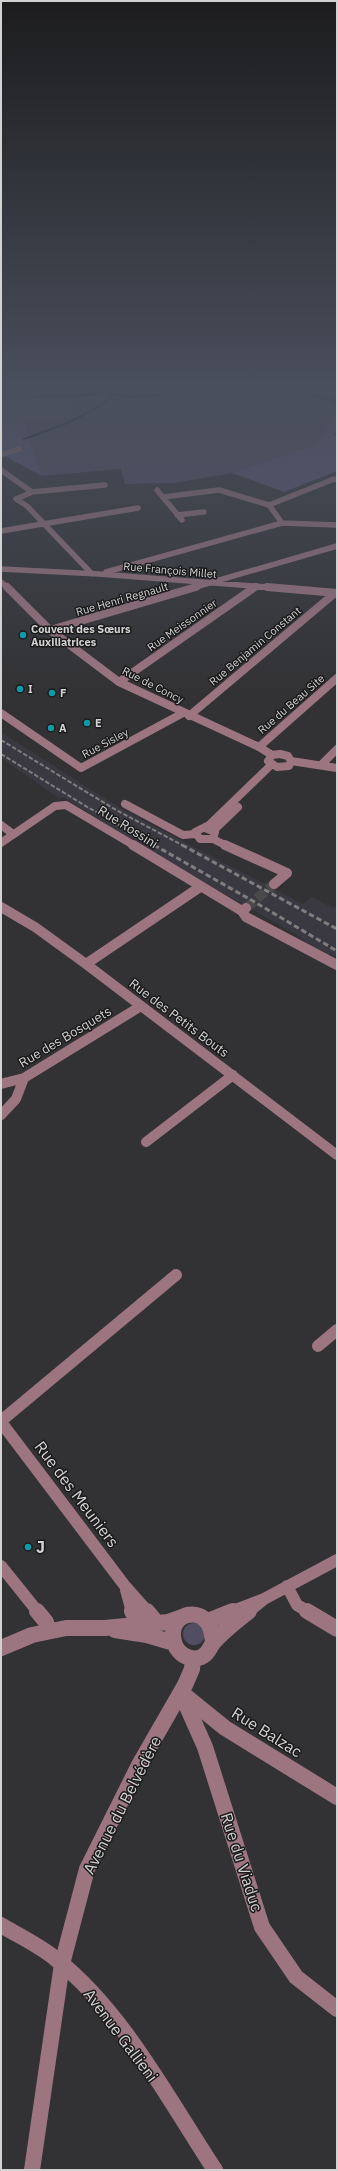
<svg xmlns="http://www.w3.org/2000/svg" width="338" height="2171" viewBox="0 0 338 2171" font-family="'IBM Plex Sans',sans-serif">
<style>
.built{fill:#3a3941}
.green{fill:#514e64}
.forest{fill:#5e587a}
.lines{fill:none;stroke-linecap:round;stroke-linejoin:round}
.stream{stroke:#052023;stroke-width:2}
.minor-tunnel{stroke:#4a4a4c;stroke-width:10;stroke-dasharray:10 4.5;stroke-linecap:butt}
.minor-far4{stroke:#9c7580;stroke-width:5.5}
.minor-far3{stroke:#9c7580;stroke-width:8}
.minor-far2{stroke:#9c7580;stroke-width:10}
.minor-far1{stroke:#9c7580;stroke-width:12}
.minor{stroke:#9c7580;stroke-width:16}
.rail-far1{stroke:#7e7e7f;stroke-width:2;stroke-dasharray:4.5 2;stroke-linecap:butt}
.rail{stroke:#7e7e7f;stroke-width:3;stroke-dasharray:5.5 3;stroke-linecap:butt}
.culture-dot{fill:#0f9aa8;stroke:#1a1a1b;stroke-width:1.5}
.labels{text-anchor:middle;dominant-baseline:central;stroke-width:3;stroke-linejoin:round;paint-order:stroke}
.far-street-label{font-size:11px;fill:#d2d2d3;stroke:#1a1a1b}
.far-poi-label{font-size:11px;font-weight:bold;fill:#d2d2d3;stroke:#1a1a1b;text-anchor:start}
.street-label{font-size:13px;fill:#d2d2d3;stroke:#1a1a1b}
.near-street-label{font-size:16px;fill:#d2d2d3;stroke:#1a1a1b}
.near-poi-label{font-size:16px;font-weight:bold;fill:#d2d2d3;stroke:#1a1a1b;text-anchor:start}
</style>
<rect width="100%" height="100%" fill="#323234"/>
<path class="built" d="M 1,732 L 118,807 L 230,866 L 303,904 L 312,897 L 327,905 L 334,907 L 337,905 L 337,957 L 330,953 L 328,955 L 306,943 L 299,936 L 179,868 L 63,797 L 60,799 L 1,758 Z"/>
<path class="green" d="M 1,389 L 337,389 L 337,415 L 334,415 L 317,444 L 232,473 L 174,483 L 125,484 L 121,469 L 42,476 L 24,421 L 74,417 L 80,401 L 108,400 L 109,395 L 28,391 L 7,402 L 1,402 Z
M183 1634a11 11 0 1 1 22 0a11 11 0 1 1-22 0Z"/>
<path class="forest" d="M 28,391 L 109,395 L 109,400 L 80,401 L 74,417 L 24,421 L 42,476 L 1,454 L 1,402 L 7,402 Z
M 334,415 L 337,415 L 337,432 L 333,434 L 337,436 L 337,471 L 284,492 L 232,473 L 317,444 Z"/>
<g class="lines">
<path class="stream" d="M 262,389 L 322,396 L 337,403
M 30,397 L 111,394 L 134,397 L 220,389
M 24,439 C 55,428 85,418 111,397 L 110,389"/>
<path class="minor-tunnel" d="M 246,908 L 274,884"/>
<path class="minor-far4" d="M 1,455 L 19,449
M 1,470 L 32,492 L 105,485
M 157,490 L 182,520
M 32,492 L 16,499 L 27,506 L 92,574
M 163,497 L 219,490 L 269,505
M 177,515 L 204,512
M 282,523 L 269,505 L 334,479 L 337,480
M 1,531 L 138,508
M 1,569 L 99,574 L 280,588
M 106,572 L 282,523 L 337,525
M 1,582 L 8,588
M 192,588 L 337,546
M 254,588 L 257,586"/>
<path class="minor-far3" d="M 7,587 L 50,630 L 119,682 L 259,747 L 272,755
M 267,587 L 337,593
M 50,630 L 196,587
M 119,682 L 255,587
M 1,713 L 81,768 L 183,713
M 189,716 L 335,593
M 259,747 L 337,678
M 280,754 L 288,756 L 291,761 L 289,766 L 277,767 L 268,761 L 272,755 Z
M 291,761 L 337,768
M 321,765 L 337,749
M 125,804 L 183,835 L 195,834
M 1,825 L 13,834
M 205,828 L 215,832 L 213,839 L 200,839 L 195,832 L 209,825 L 271,765
M 214,830 L 238,807
M 213,839 L 227,846
M 1,843 L 55,806 L 66,805 L 135,846"/>
<path class="minor-far2" d="M 133,845 L 242,911
M 225,845 L 287,873 L 274,884
M 1,907 L 35,927 L 86,964 L 337,1155
M 246,908 L 242,911 L 246,917 L 337,965
M 86,964 L 200,887
M 1,1084 L 24,1078 L 141,1006
M 1,1115 L 16,1099 L 24,1078
M 146,1142 L 233,1075"/>
<path class="minor-far1" d="M 318,1346 L 337,1330
M 1,1421 L 176,1275
M 1,1422 L 125,1586 L 148,1612
M 1,1566 L 38,1612
M 287,1586 L 297,1605 L 309,1612
M 126,1590 L 132,1612
M 230,1612 L 264,1599 L 337,1560
M 248,1612 L 264,1599"/>
<path class="minor" d="M 37,1611 L 46,1622 L 48,1631
M 132,1611 L 142,1629
M 147,1611 L 156,1622
M 307,1611 L 337,1629
M 208,1621 L 233,1611
M 115,1630 L 147,1635 L 174,1643
M 213,1642 C 212,1635 212,1628 207,1622 C 198,1610 179,1613 174,1627 C 172,1634 173,1644 178,1650 C 184,1658 195,1661 203,1656 C 209,1653 210,1646 214,1642 C 224,1630 237,1621 249,1611
M 1,1648 L 32,1635 L 66,1628 L 105,1628 L 168,1622 L 182,1617
M 181,1693 L 205,1747 L 262,1927 L 296,1977 L 337,2009
M 183,1694 L 225,1728 L 337,1797
M 1,1925 C 19,1936 39,1945 56,1959 C 123,2012 168,2099 215,2170
M 32,2170 L 62,1964 L 87,1869 L 139,1765 L 185,1685 L 192,1669 L 193,1659"/>
<path class="rail-far1" d="M 1,740 L 116,810 L 184,846
M 1,754 L 84,805 L 156,846"/>
<path class="rail" d="M 154,845 L 253,901 L 337,951
M 182,845 L 337,929"/>
</g>
<linearGradient id="sky" x2="0" y2="1"><stop stop-color="#1c1c1d"/><stop offset="0.56" stop-color="#494f5c"/><stop offset="1" stop-color="#494f5c" stop-opacity="0"/></linearGradient>
<rect width="338" height="693" fill="url(#sky)"/>
<g class="culture-dot">
<circle cx="23" cy="635" r="4"/>
<circle cx="20" cy="689" r="4"/>
<circle cx="52" cy="693" r="4"/>
<circle cx="87" cy="723" r="4"/>
<circle cx="51" cy="728" r="4"/>
<circle cx="28" cy="1547" r="4"/>
</g>
<g class="labels">
<g class="far-street-label">
<text transform="translate(170 570) rotate(5)">Rue François Millet</text>
<text transform="translate(122 599) rotate(-16)">Rue Henri Regnault</text>
<text transform="translate(182 625) rotate(-35)">Rue Meissonnier</text>
<text transform="translate(255 646) rotate(-40)">Rue Benjamin Constant</text>
<text transform="translate(153 685) rotate(27)">Rue de Concy</text>
<text transform="translate(291 704) rotate(-41)">Rue du Beau Site</text>
<text transform="translate(105 743) rotate(-28)">Rue Sisley</text>
</g>
<g class="far-poi-label">
<text x="31" y="629">Couvent des Sœurs<tspan x="31" dy="13">Auxiliatrices</tspan></text>
<text x="28" y="689">I</text>
<text x="60" y="693">F</text>
<text x="95" y="723">E</text>
<text x="59" y="728">A</text>
</g>
<g class="street-label">
<text transform="translate(128 827) rotate(32)">Rue Rossini</text>
<text transform="translate(179 1018) rotate(37)">Rue des Petits Bouts</text>
<text transform="translate(65 1037) rotate(-31)">Rue des Bosquets</text>
</g>
<g class="near-street-label">
<text transform="translate(77 1494) rotate(53)">Rue des Meuniers</text>
<text transform="translate(267 1732) rotate(32)">Rue Balzac</text>
<text transform="translate(122 1805) rotate(-63)">Avenue du Belvédère</text>
<text transform="translate(242 1862) rotate(72)">Rue du Viaduc</text>
<text transform="translate(121 2035) rotate(53)">Avenue Gallieni</text>
</g>
<g class="near-poi-label">
<text x="36" y="1547">J</text>
</g>
</g>
<rect width="338" height="2171" fill="none" stroke="#d2d2d3" stroke-width="4"/>
</svg>
